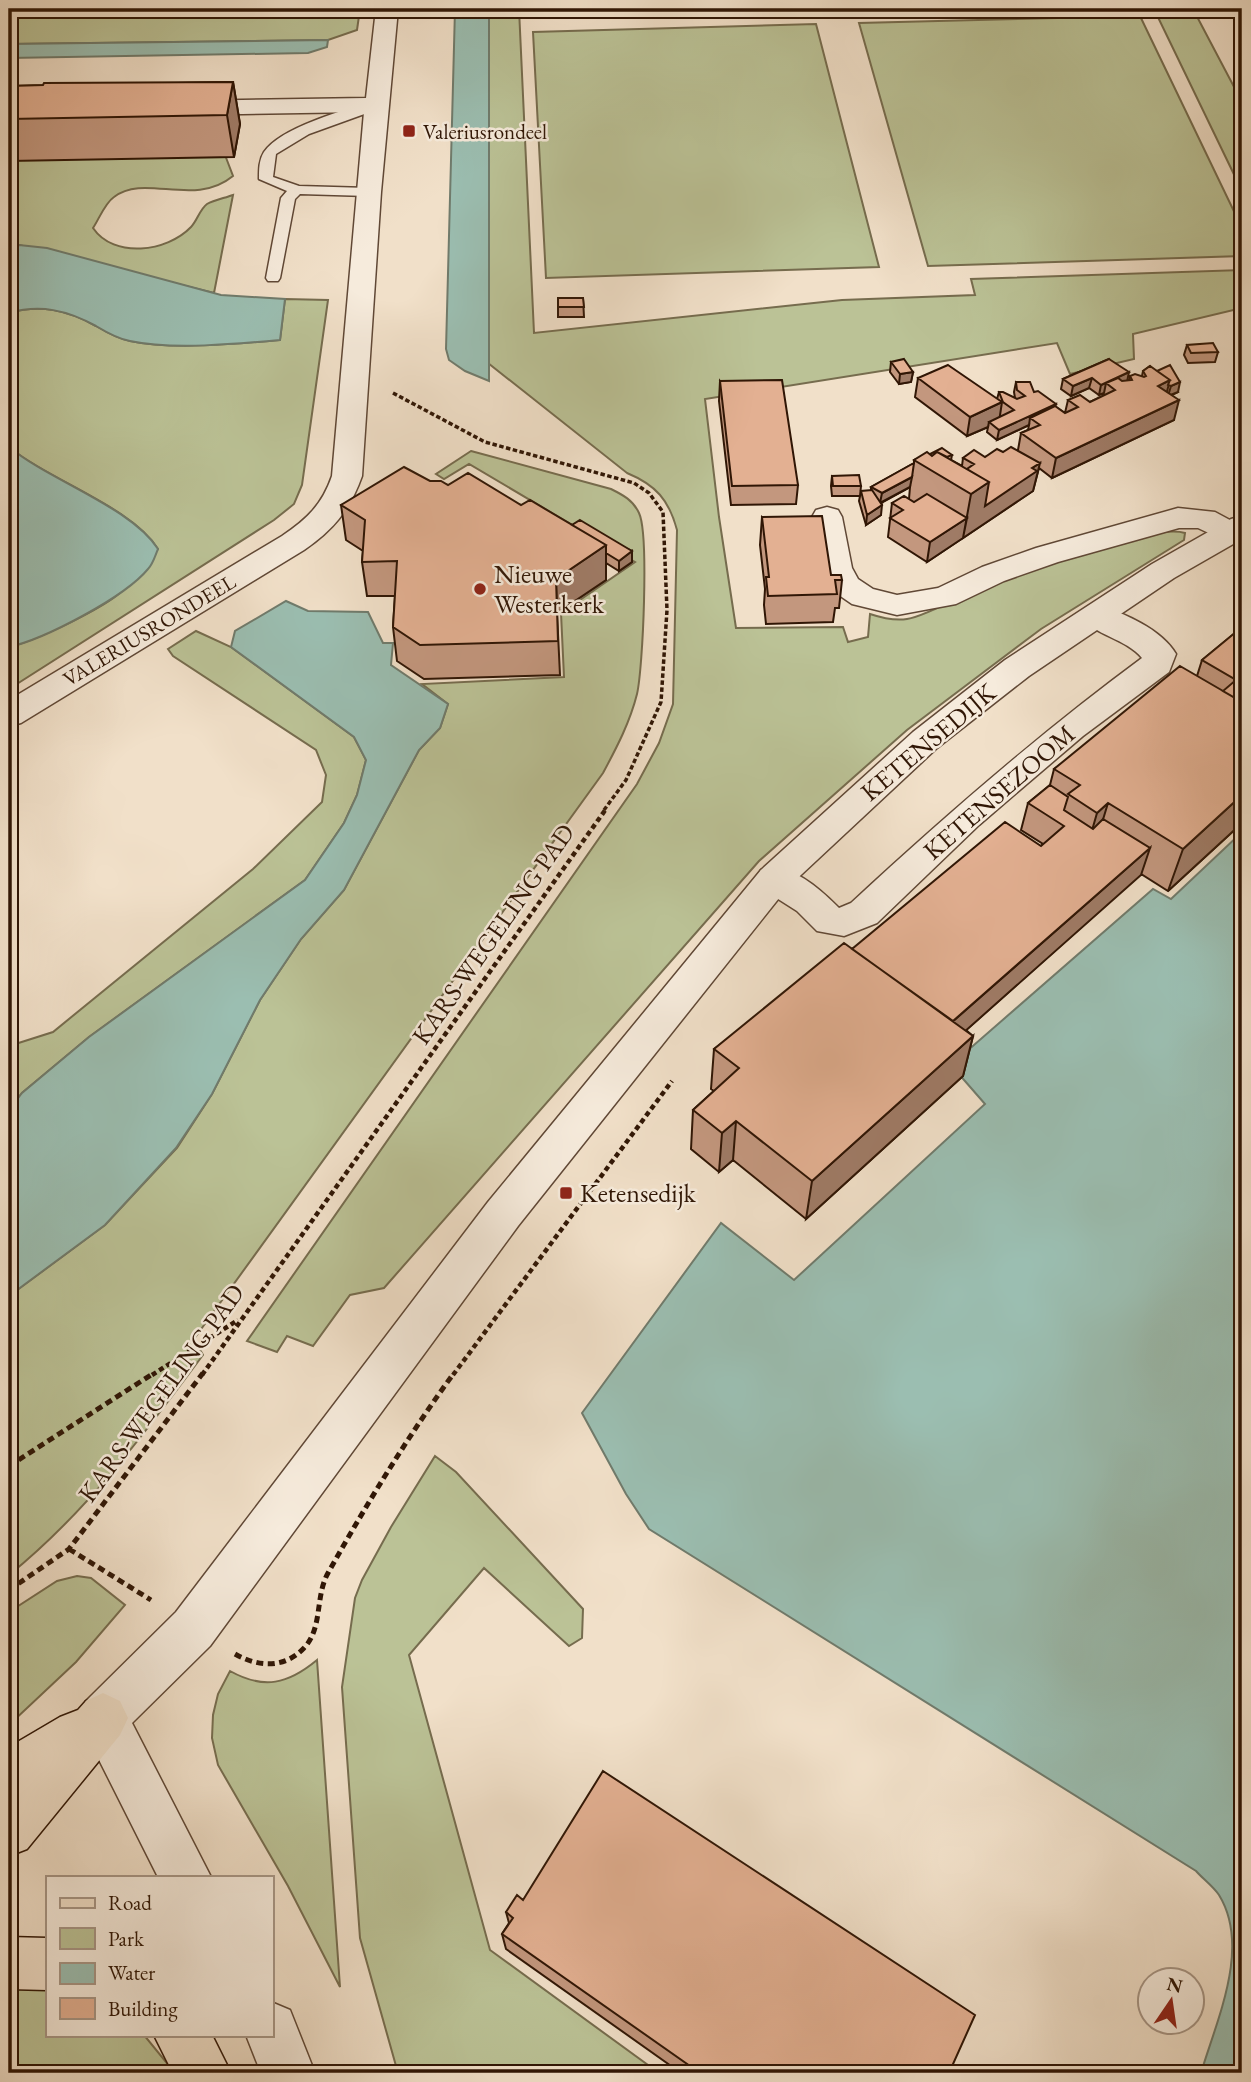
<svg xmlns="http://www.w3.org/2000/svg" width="1251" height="2082" viewBox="0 0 1251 2082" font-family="'EB Garamond',serif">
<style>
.green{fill:#bbc296;stroke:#766c4e;stroke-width:2}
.water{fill:#9bbeb1;stroke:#707b6c;stroke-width:2}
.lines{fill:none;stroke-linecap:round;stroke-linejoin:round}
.service-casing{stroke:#604836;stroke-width:3}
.minor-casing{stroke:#604836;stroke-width:3}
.tertiary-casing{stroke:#604836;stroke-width:3}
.primary-casing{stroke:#301605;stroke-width:3}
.path-far2{stroke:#301605;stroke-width:3.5;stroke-dasharray:4.5 2.5;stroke-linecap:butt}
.path-far1{stroke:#301605;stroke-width:4.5;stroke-dasharray:5 3.5;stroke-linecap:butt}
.path{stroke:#301605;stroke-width:5;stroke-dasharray:7 4.5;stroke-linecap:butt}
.service{fill:#f6ebdc;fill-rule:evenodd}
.minor{fill:#f6ebdc;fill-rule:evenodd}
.tertiary{fill:#f6ebdc;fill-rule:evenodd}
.primary{fill:#f1e0c9;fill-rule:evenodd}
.wall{fill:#c3977e;stroke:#301605;stroke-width:2}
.shaded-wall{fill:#9f7b66;stroke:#301605;stroke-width:2}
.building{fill:#e3b092;stroke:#301605;stroke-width:2}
.poi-dot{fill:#8f2418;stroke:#f6ebdc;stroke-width:2.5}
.labels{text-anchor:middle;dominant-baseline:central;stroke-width:5;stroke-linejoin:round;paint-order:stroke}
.far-poi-label{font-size:21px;fill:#301605;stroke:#f6ebdc;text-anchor:start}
.far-street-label{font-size:21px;fill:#301605;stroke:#f6ebdc}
.poi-label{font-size:26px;fill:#301605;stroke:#f6ebdc;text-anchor:start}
.street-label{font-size:26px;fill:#301605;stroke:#f6ebdc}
</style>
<rect width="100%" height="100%" fill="#f1e0c9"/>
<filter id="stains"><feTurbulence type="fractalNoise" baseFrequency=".00286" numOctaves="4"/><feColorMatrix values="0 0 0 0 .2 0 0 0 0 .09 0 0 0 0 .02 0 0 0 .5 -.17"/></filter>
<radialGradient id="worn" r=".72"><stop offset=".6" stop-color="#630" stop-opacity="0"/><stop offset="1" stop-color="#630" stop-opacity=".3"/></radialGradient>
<path class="green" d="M 9,9 L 360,9 L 357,30 L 328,40 L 9,44 Z
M 489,9 L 519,9 L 534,333 L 842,300 L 975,295 L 971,279 L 1242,270 L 1242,308 L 1133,334 L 1134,359 L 1070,374 L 1057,343 L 705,399 L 719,517 L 736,628 L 843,627 L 848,642 L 868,637 L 870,614 C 882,618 894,621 907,619 C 926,616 961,596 980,587 C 1016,572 1152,523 1185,533 L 1184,540 L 1041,629 L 907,730 L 759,861 L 384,1288 L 350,1295 L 313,1346 L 287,1336 L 277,1352 L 247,1341 L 637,784 L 659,743 L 673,704 L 677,530 C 669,500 656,485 627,473 L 488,363 Z
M 1154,9 L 1193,9 L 1242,102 L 1242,191 Z
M 1140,16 L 1242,228 L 1242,256 L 928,266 L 859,23 Z
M 816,24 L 879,267 L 546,278 L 533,32 Z
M 225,155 L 233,176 C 194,208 145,173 114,197 C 105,203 99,219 93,228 C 114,259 167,252 191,227 C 197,221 200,209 207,204 C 214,200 225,198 233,195 L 214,293 L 19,245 L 9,246 L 9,159 Z
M 285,299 L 328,300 L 302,485 L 294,504 L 274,520 L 9,689 L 9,647 C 34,641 103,609 122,591 C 136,580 147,563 158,549 C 132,507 50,481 9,447 L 9,313 C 40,304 67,310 96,326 C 106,332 118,339 130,341 C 171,350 237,344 280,340 Z
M 471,451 L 611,489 C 623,495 633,500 639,513 C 649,534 643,668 637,694 C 630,722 617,747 603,773 L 194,1339 L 203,1355 C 144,1434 86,1513 9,1575 L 9,1296 L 105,1225 L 177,1148 L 212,1094 L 260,1000 L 301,939 L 344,890 L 419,750 L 440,728 L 448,704 L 422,684 L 564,677 L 561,613 L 635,562 L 469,464 L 444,479 L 436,474 Z
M 196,631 L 231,647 L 354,737 L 366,760 L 357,795 L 344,823 L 305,880 L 89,1037 L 22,1093 L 9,1110 L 9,1046 L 53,1032 L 253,869 L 322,802 L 326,775 L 316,750 L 173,656 L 168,649 Z
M 435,1456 L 456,1472 L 583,1609 L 582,1638 L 569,1646 L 484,1568 L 409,1655 L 490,1950 L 659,2073 L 398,2073 L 360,1938 L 342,1687 L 355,1598 L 362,1580 L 391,1527 Z
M 77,1576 L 91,1578 L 125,1605 L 76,1662 L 9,1725 L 9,1612 L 57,1581 Z
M 317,1660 L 340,1987 L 288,1886 L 218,1765 L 212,1738 L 213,1715 L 218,1694 L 230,1671 C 264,1690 288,1684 317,1660 Z
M 9,1987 L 47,1989 L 47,2035 L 144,2035 L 175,2073 L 9,2073 Z"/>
<path class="water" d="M 455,9 L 489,9 L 489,381 L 465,371 L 449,360 L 446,349 Z
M 328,40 L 327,47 L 308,53 L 9,58 L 9,44 Z
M 19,245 L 47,248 L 221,295 L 285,299 L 280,340 C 237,344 172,350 130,341 C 118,339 106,332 96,326 C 67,310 40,304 9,313 L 9,246 Z
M 9,447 C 50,481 131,507 158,549 C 155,556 153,564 148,569 C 125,597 45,639 9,647 Z
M 286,601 L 308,611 L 368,612 L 383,643 L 393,643 L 391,665 L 448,704 L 440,728 L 419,750 L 344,890 L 301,939 L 260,1000 L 212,1094 L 176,1148 L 105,1225 L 9,1296 L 9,1110 L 22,1093 L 89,1037 L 305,880 L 344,823 L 357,795 L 366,760 L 354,737 L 231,647 L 235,631 Z
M 1242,832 L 1242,2073 L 1201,2073 C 1217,2019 1251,1947 1219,1895 C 1213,1886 1203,1879 1196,1871 L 649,1529 L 626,1494 L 582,1413 L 721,1223 L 794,1280 L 985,1104 L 951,1065 L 1153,889 L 1171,899 Z"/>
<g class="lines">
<defs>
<path id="service" d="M 376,101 L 381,102 L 381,108 L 309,134 L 276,154 L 273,177 L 299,186 L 368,188 L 375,192 L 368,196 L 300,194 L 295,199 L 280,278 L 278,281 L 268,281 L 266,278 L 281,198 L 287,191 L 259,179 C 259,169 259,160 264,152 C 281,127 347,109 376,101 Z"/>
<path id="minor" d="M 376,9 L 398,9 L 381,192 L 362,476 C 350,510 333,530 304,550 L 21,723 L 9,726 L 9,700 L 282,536 C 307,519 322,505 332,476 L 364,112 L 186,115 L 178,113 L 174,108 L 178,103 L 186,101 L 366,98 Z
M 827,507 L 838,510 L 842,517 L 852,568 L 858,579 L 873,589 L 897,595 L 938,588 L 982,567 L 1036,548 L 1178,508 L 1215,512 L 1241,526 L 1242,538 L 1230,543 L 1198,528 L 1179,528 L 1058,562 L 1004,581 L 956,604 L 897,615 L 852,604 L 836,593 L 820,568 L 812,517 L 816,510 Z
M 1097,605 C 1124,613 1161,629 1176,654 L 1169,672 L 1083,736 L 979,825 L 877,923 L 844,936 L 817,931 L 797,911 L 761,888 L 756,879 L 761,870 C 790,861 820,889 839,908 L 851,903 C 945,816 1039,734 1142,658 C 1127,639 1093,635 1081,616 L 1086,609 Z"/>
<path id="tertiary" d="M 1242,516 L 1242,539 L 1174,578 L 1029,676 L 937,748 L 787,888 L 518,1226 L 210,1646 L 132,1723 L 211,1877 L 158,1877 L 78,1718 L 86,1701 L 176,1612 L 488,1202 L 761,870 L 913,732 L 1005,660 L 1152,564 L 1231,519 Z
M 271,2002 L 290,2010 L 315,2073 L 261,2073 L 246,2035 L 271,2035 Z"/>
<path id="primary" d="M 103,1693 L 120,1701 L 128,1718 L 120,1735 L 27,1849 L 9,1856 L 9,1747 L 60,1717 L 78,1710 L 86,1701 Z
M 9,1937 L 47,1938 L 47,1990 L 9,1989 Z
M 154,2035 L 212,2035 L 231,2073 L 173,2073 Z"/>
</defs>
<use href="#service" class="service-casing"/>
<use href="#minor" class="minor-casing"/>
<use href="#tertiary" class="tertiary-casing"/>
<use href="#primary" class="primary-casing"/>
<path class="path-far2" d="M 393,393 L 485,442 L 634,483 L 649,493 L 663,512 L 667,610 L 661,702 L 626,780 L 604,810"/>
<path class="path-far1" d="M 152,1375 L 238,1320
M 202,1375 L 606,809
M 453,1375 L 672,1081"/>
<path class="path" d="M 9,1466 L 154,1373
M 69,1549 L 151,1600
M 9,1590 L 69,1549 L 203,1373
M 235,1654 C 258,1667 284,1669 304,1648 C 323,1628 315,1596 328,1573 C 366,1505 408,1436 454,1373"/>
<use href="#service" class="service"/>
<use href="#minor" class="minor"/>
<use href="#tertiary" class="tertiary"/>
<use href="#primary" class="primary"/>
</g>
<path class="wall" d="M 233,82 L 240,124 L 234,157 L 9,161 L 9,86 Z
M 558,298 L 583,298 L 584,317 L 558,317 Z
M 1187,345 L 1218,352 L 1215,362 L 1188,363 L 1184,355 Z
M 1109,359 L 1127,381 L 1129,380 L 1130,376 L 1142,376 L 1143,371 L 1150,366 L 1178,392 L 1172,395 L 1174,420 L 1052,478 L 1039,468 L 1033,491 L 927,562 L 888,537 L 892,503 L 909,499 L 910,487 L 881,503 L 881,515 L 866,525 L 859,501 L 861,491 L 871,491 L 871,487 L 914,463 L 914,460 L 930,454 L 952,455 L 951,460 L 962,466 L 963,458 L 985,457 L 1003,452 L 1018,450 L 1021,433 L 1028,430 L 1029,425 L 997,440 L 987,432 L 988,427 L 967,436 L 915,397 L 918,378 L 997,399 L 999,392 L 1015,398 L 1014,392 L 1016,382 L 1065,413 L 1068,400 L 1090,402 L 1103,396 L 1103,393 L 1099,395 L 1089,388 L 1071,396 L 1061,389 L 1063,379 Z
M 891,362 L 913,372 L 911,382 L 899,384 L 890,372 Z
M 720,381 L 798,485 L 796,504 L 731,505 L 719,401 Z
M 832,476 L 861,486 L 860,496 L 832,496 L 831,486 Z
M 430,481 L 448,485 L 521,505 L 572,525 L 632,551 L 632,562 L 619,571 L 606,563 L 606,580 L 557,613 L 560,675 L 424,679 L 397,661 L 393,627 L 395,596 L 367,596 L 362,562 L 363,551 L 346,540 L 341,505 Z
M 762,517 L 831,575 L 842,580 L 839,608 L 835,608 L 833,622 L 766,624 L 764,605 L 765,589 L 760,545 Z
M 1242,627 L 1242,823 L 1168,891 L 1141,874 L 966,1030 L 973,1036 L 963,1076 L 806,1219 L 733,1160 L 719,1172 L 691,1149 L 693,1110 L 714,1091 L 711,1089 L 714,1049 L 852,949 L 1041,846 L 1043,844 L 1021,830 L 1028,803 L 1050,785 L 1054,769 L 1197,676 L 1202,660 Z
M 523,1900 L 949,2073 L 681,2073 L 506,1949 L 502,1934 L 509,1923 L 506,1912 Z"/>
<path class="shaded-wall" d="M 233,82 L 240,124 L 234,157 L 227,115 Z
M 913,372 L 911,382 L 899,384 L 900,374 Z
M 1129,372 L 1127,382 L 1106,383 L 1104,393 L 1099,395 L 1101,385 Z
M 1092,378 L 1089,388 L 1071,396 L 1073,386 Z
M 1170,380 L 1165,399 L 1158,386 Z
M 1180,382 L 1178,392 L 1168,396 L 1171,386 Z
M 1179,400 L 1174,420 L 1052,478 L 1056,458 Z
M 1002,402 L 999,422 L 989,422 L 988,427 L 967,436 L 970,417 Z
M 1056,404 L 1054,414 L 1030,418 L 1029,425 L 997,440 L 999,430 Z
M 1040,463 L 1033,491 L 963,538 L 971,494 L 989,482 L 1032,468 Z
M 912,477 L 910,487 L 880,503 L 882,493 Z
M 882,505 L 881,515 L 866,525 L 867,515 Z
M 967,518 L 963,538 L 927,562 L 930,542 Z
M 606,545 L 606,580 L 557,613 L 556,579 Z
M 632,551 L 632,562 L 619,571 L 619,561 Z
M 1242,795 L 1242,823 L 1168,891 L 1183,849 Z
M 1108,803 L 1095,846 L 1085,855 L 1097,813 Z
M 1150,848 L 1141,875 L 936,1057 L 942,1031 Z
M 973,1036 L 963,1076 L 806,1219 L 812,1181 Z
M 736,1121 L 733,1160 L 719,1172 L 722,1133 Z"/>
<path class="building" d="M 233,82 L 227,115 L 9,119 L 9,86 L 43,85 L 44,83 Z
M 558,298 L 583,298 L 584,307 L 558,307 Z
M 1213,343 L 1218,352 L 1191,353 L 1187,345 Z
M 904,359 L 913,372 L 900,374 L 891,362 Z
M 1109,359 L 1129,372 L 1101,385 L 1092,378 L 1073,386 L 1063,379 Z
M 948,365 L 1002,402 L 970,417 L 918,378 Z
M 1170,365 L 1180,382 L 1171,386 L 1168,385 L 1170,380 L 1157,371 Z
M 1150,366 L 1170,380 L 1158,386 L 1179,400 L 1056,458 L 1021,433 L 1040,425 L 1030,418 L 1055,406 L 1065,413 L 1078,407 L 1068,400 L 1080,395 L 1090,402 L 1115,390 L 1106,383 L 1118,378 L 1122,381 L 1132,380 L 1130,376 L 1135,374 L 1144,377 L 1146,376 L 1143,371 Z
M 782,380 L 798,485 L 732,486 L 720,381 Z
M 1016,382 L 1030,382 L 1034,392 L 1038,391 L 1056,404 L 999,430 L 989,422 L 1014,410 L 1003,402 L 999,392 L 1003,392 L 1017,399 L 1025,396 L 1017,390 Z
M 1011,447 L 1040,463 L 1032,468 L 1037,471 L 985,506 L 989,482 L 967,469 L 974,464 L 963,458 L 974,450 L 985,457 L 997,449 L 1003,452 Z
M 942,448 L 952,455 L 947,457 L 937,452 L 932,456 L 930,454 Z
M 927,452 L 932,456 L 937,452 L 989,482 L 971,494 L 914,460 Z
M 914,463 L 912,477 L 882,493 L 871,487 Z
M 404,467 L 430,481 L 441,481 L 448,485 L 468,473 L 521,505 L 530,500 L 606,545 L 556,579 L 558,641 L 420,645 L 393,627 L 397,561 L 362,562 L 365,520 L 341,505 Z
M 859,475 L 861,486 L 833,486 L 832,476 Z
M 872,490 L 882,505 L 867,515 L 861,491 Z
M 927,494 L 967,518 L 930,542 L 890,518 L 903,510 L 892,503 L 904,496 L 914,502 Z
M 822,516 L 831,575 L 841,575 L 842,580 L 835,580 L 837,594 L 768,596 L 766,577 L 769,577 L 762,517 Z
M 580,520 L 632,551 L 619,561 L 606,553 L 606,545 L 572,525 Z
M 1242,627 L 1242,702 L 1223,691 L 1236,680 L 1202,660 Z
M 1180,666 L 1242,702 L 1242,795 L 1183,849 L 1108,803 L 1097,813 L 1068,794 L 1080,785 L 1054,769 Z
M 1050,785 L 1068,797 L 1064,810 L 1093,829 L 1103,819 L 1150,848 L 953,1021 L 852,949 L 1005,822 L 1041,846 L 1064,826 L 1028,803 Z
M 844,943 L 973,1036 L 812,1181 L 736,1121 L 722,1133 L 693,1110 L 739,1068 L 714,1049 Z
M 603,1771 L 975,2015 L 949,2073 L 700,2073 L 502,1934 L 513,1918 L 506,1912 L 517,1895 L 523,1900 Z"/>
<g class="poi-dot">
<rect x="402" y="124" width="14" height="14" rx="3.5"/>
<circle cx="480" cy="589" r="7"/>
<rect x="559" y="1186" width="14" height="14" rx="3.5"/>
</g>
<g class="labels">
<g class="far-poi-label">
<text x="423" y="131">Valeriusrondeel</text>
</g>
<g class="far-street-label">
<text transform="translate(149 630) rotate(-31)">VALERIUSRONDEEL</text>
</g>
<g class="poi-label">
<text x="494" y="574">Nieuwe<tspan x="494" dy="30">Westerkerk</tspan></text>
<text x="580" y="1193">Ketensedijk</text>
</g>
<g class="street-label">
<text transform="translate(928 742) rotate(-40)">KETENSEDIJK</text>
<text transform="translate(999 792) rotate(-41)">KETENSEZOOM</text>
<text transform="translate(493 934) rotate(-55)">KARS-WEGELING PAD</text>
<text transform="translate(161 1393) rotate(-54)">KARS-WEGELING PAD</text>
</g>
</g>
<rect width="1251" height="2082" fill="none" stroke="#f1e0c9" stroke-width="35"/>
<rect x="10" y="10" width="1230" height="2061" fill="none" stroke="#301605" stroke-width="3.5"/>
<rect x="18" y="18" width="1216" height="2047" fill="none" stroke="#301605" stroke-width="2"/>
<rect x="46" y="1876" width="228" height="161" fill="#f6ebdc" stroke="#a79686" stroke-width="2"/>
<rect x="60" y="1898" width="35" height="10" fill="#f1e0c9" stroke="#a79686" stroke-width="2"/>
<text x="108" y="1910" font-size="21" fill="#301605">Road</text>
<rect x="60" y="1928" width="35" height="21" fill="#bbc296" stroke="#a79686" stroke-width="2"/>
<text x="108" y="1946" font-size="21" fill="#301605">Park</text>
<rect x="60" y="1963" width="35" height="21" fill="#9bbeb1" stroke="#a79686" stroke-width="2"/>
<text x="108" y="1980" font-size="21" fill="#301605">Water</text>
<rect x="60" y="1998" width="35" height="21" fill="#e3b092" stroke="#a79686" stroke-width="2"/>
<text x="108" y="2016" font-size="21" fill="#301605">Building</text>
<g transform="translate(1171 2001) rotate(13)"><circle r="33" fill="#f6ebdc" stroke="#a79686" stroke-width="2"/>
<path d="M0-5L12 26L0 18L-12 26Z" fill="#8f2418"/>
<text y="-10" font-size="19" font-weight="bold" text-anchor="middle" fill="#301605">N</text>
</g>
<rect width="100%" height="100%" filter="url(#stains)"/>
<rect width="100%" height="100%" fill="url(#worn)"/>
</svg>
